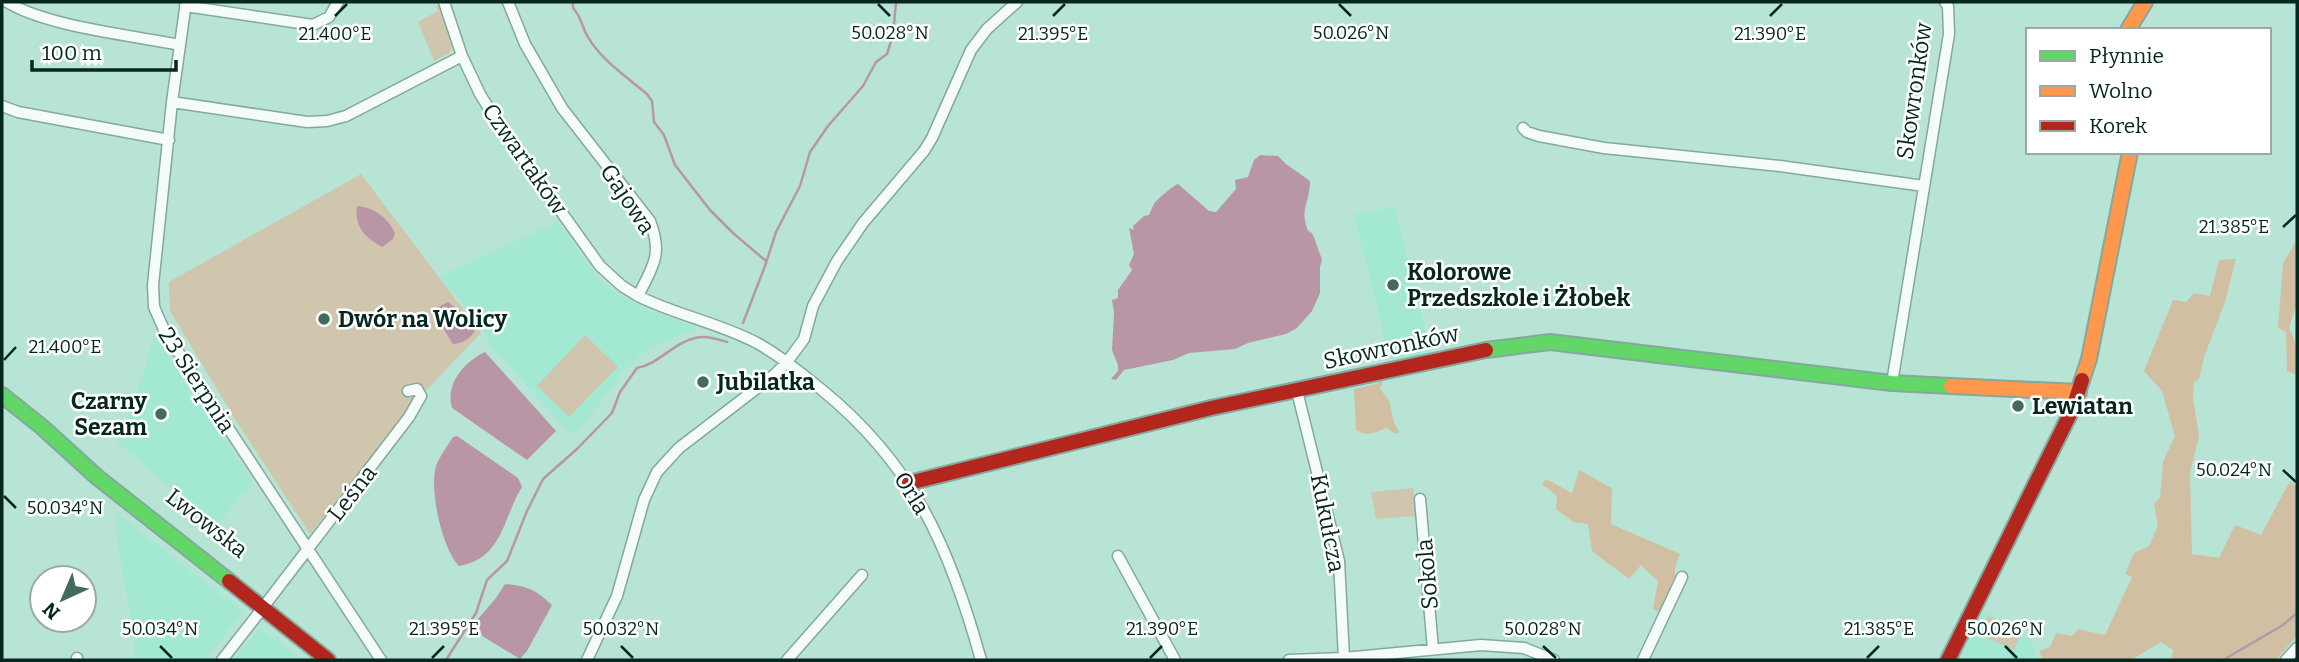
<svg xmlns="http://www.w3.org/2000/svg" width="2299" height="662" viewBox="0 0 2299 662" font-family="Bitter,serif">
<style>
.built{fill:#a3e8d3}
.green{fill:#cfc6ad}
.forest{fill:#d0bfa2}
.water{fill:#b996a6}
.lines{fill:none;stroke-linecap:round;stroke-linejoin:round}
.stream{stroke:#b996a6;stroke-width:2.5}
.street-casing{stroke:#84a89d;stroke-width:13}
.fast-casing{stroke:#84a89d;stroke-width:18}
.slow-casing{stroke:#84a89d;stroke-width:18}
.jam-casing{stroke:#84a89d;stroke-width:18}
.street{stroke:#f4fbf9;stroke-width:10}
.fast{stroke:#63d668;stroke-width:14}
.slow{stroke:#ff974d;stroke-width:14}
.jam{stroke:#b3261e;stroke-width:14}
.ticks{fill:none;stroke:#05271f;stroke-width:2.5}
.poi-dot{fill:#44695f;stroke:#fff;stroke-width:2.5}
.labels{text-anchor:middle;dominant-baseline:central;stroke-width:5;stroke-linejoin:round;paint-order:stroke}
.street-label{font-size:23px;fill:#05271f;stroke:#fff}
.poi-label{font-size:23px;font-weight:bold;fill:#05271f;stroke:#fff;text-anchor:start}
.ticks-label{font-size:18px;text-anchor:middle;fill:#05271f;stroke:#fff;stroke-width:5;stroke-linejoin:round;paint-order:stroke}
</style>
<rect width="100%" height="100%" fill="#b8e4d6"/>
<path class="built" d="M 1394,206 L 1432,355 L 1397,362 L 1389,356 L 1354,215 Z
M 557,222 L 596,276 L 617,294 L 644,308 L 697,328 L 651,347 L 642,354 L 621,374 L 599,405 L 572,435 L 489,344 L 481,323 L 438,277 Z
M 155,332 L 254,484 L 215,526 L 117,442 L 139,387 Z
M 117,513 L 243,612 L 205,660 L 134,660 L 135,632 L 123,578 L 118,541 Z
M 1983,612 L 2024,629 L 2022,635 L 2032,640 L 2036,660 L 1959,660 Z
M 260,627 L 286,648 L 301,660 L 234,660 Z"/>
<path class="green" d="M 440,5 L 455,44 L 452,45 L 450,53 L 434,61 L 418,22 L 438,11 L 436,6 Z
M 361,174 L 481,333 L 410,407 L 310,534 L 235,419 L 170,311 L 169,282 Z
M 585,335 L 618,367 L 569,417 L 537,386 Z
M 1413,488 L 1418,516 L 1376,519 L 1371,492 Z
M 1988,616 L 2022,631 L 2014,650 L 1980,635 Z"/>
<path class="forest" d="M 2297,240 L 2297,304 L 2289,327 L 2297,347 L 2297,375 L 2287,371 L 2286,332 L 2278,328 L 2283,263 Z
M 2236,259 L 2225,302 L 2204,357 L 2199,379 L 2194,382 L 2193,397 L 2199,436 L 2190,473 L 2192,554 L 2219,558 L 2235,525 L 2261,535 L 2290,481 L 2297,487 L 2297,636 L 2276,660 L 2171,660 L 2173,650 L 2161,642 L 2131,660 L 2043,660 L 2039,651 L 2050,647 L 2056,633 L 2072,636 L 2078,629 L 2105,635 L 2132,577 L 2125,574 L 2134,553 L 2149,546 L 2158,526 L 2154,504 L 2160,498 L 2163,462 L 2175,436 L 2162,391 L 2144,371 L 2173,300 L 2186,302 L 2194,293 L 2210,296 L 2219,260 Z
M 1383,380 L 1380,389 L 1389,400 L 1394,423 L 1399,431 L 1398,434 L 1394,433 L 1386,428 C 1375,432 1369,438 1356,430 L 1354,389 L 1376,384 Z
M 1579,470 L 1612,488 L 1611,524 L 1680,554 L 1675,568 L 1675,579 L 1659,612 L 1653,609 L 1658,581 L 1641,565 L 1629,579 L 1592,551 L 1588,524 L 1573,522 L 1556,509 L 1557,496 L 1542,484 L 1546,479 L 1572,493 Z"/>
<path class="water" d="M 1260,155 L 1278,156 L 1286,164 L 1310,181 C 1310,204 1299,208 1308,231 L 1312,233 C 1316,241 1318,250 1322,259 L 1320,267 L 1320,293 L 1312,311 L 1297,328 L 1286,334 L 1248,343 L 1235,349 L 1189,353 L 1173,360 L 1124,370 L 1116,380 L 1111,379 L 1118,371 L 1118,365 L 1112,350 L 1114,313 L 1112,300 L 1118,298 L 1118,290 L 1132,270 L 1129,265 L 1134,254 L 1129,228 L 1134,230 L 1133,226 L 1144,216 L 1149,215 C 1151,211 1152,207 1154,204 C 1157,199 1173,186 1178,184 L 1209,211 L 1216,212 L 1236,189 L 1235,180 L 1248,177 L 1254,160 Z
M 357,206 C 375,208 387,217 395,233 L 393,239 L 382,247 C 365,238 354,226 357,206 Z
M 448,302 L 460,311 L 475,330 C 472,338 461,344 453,344 L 441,325 L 434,309 Z
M 485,352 L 556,431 L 527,460 L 452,408 C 445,384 464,362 485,352 Z
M 457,436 L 518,478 L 522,487 C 503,517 503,559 459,566 C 442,549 429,489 436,466 C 440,456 447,446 453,437 Z
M 505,584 C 525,585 537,590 552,605 L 527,651 L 520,659 L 482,636 L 477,620 L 496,598 Z"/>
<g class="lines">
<path class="stream" d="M 573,2 L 573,8 C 583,19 581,26 588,37 C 601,60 627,77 647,94 L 652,101 L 654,122 L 664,135 L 675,165 L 710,210 L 733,233 L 766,261
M 743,323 L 765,266 L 776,232 L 800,186 L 810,152 L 828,126 L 863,86 L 876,62 L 887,54 L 893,35 L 896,2
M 446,660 L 476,613 L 487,580 L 507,561 L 527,511 L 543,479 L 577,449 L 612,413 L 620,392 L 637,368 C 661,364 677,337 704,337 C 711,337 720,340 727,342
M 2223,660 L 2283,625 L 2297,613"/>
<defs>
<path id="street" d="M 7,2 C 48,27 131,35 180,45
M 186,2 L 172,102 L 153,285 L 154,307 L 165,332 L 381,660
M 444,2 L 462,56 L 480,94 L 497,122 L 600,266 L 622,286 L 638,296 C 676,315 719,323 757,343 C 780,356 801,373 822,390 C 914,465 950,548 981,660
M 508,2 L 525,44 L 562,108 L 650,221 C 663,255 653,266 638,296
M 185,6 L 313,25 L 329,17 L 338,2
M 172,102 L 307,122 L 327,121 L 346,116 L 462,56
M 2,106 L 18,112 L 169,140
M 1523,128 L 1527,132 L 1539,136 L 1604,148 L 1780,166 L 1924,186
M 1892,383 L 1949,34 L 1948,6 L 1945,2
M 1297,391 L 1339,561 L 1344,658
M 1420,499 L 1433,649
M 1118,556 L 1175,660
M 268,601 L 409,417 L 421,396 L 417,389 L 408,391
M 77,658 L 77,660
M 222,660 L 262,609
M 587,660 L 617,596 L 644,500 L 657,472 L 679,448 L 774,375 L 787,362 L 804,339 L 813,306 L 837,261 L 863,223 L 924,151 L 932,138 L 971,50 L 987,29 L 1017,2
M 787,660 L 862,575
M 1289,660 L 1344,658 L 1481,645 L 1524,648 L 1554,660
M 1643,660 L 1682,577
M 2286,660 L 2297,648"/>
<path id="fast" d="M 1486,350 L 1550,342 L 1892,383 L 1951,386
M 2,395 L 42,427 L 97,477 L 229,581"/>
<path id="slow" d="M 2128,30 L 2145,2
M 2082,380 L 2089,359 L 2130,152
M 1951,386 L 2079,392"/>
<path id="jam" d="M 909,483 L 1211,408 L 1486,350
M 229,581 L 328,660
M 1948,660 L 2073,408 L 2082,380"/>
</defs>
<use href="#street" class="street-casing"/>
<use href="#fast" class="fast-casing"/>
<use href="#slow" class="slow-casing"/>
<use href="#jam" class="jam-casing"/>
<use href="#street" class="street"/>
<use href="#fast" class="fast"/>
<use href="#slow" class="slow"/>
<use href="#jam" class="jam"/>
</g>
<path class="ticks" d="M 878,4 L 890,16M 1339,4 L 1351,16M 335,16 L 347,4M 1053,16 L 1065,4M 1770,16 L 1782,4M 2283,227 L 2296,215M 4,360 L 16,347M 2283,470 L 2296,482M 4,496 L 16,508M 160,646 L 172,658M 621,646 L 633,658M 1543,646 L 1556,658M 2005,646 L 2017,658M 432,658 L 444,646M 1150,658 L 1162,646M 1867,658 L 1879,646"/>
<g class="poi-dot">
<circle cx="1393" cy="285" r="7"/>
<circle cx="324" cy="319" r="7"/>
<circle cx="703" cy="382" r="7"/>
<circle cx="2018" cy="406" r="7"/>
<circle cx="161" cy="414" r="7"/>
</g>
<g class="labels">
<g class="street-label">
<text transform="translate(1914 91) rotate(-82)">Skowronków</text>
<text transform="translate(525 159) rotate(55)">Czwartaków</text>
<text transform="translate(628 199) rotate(56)">Gajowa</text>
<text transform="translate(1391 347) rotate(-12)">Skowronków</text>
<text transform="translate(197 380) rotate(57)">23 Sierpnia</text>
<text transform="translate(352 493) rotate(-52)">Leśna</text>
<text transform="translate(912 493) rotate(58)">Orla</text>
<text transform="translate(207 523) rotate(38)">Lwowska</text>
<text transform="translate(1328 523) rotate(79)">Kukułcza</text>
<text transform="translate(1427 574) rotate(-95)">Sokola</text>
</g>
<g class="poi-label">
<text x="1407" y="272">Kolorowe<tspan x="1407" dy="26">Przedszkole i Żłobek</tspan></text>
<text x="338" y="319">Dwór na Wolicy</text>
<text x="717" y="382">Jubilatka</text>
<text x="147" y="401" text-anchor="end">Czarny<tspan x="147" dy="26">Sezam</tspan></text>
<text x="2032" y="406">Lewiatan</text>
</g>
</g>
<g class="ticks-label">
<text x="890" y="39">50.028°N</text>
<text x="1351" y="39">50.026°N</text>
<text x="335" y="40">21.400°E</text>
<text x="1053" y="40">21.395°E</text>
<text x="1770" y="40">21.390°E</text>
<text x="2234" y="233">21.385°E</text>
<text x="65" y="353">21.400°E</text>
<text x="2234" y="476">50.024°N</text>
<text x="65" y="514">50.034°N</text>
<text x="444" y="635">21.395°E</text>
<text x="1162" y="635">21.390°E</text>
<text x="1879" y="635">21.385°E</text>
<text x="160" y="635">50.034°N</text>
<text x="621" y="635">50.032°N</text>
<text x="1543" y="635">50.028°N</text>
<text x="2005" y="635">50.026°N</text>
</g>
<rect width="2299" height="662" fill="none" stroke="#05271f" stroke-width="7"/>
<rect x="2026" y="28" width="245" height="126" fill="#ffffff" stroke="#9ba9a5" stroke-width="2"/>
<rect x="2040" y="51" width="35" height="10" fill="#63d668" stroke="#9ba9a5" stroke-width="2"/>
<text x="2089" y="63" font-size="21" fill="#05271f">Płynnie</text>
<rect x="2040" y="86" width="35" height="10" fill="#ff974d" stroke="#9ba9a5" stroke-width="2"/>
<text x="2089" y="98" font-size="21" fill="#05271f">Wolno</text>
<rect x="2040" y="121" width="35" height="10" fill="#b3261e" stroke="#9ba9a5" stroke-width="2"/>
<text x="2089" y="133" font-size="21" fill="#05271f">Korek</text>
<g transform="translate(63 599) rotate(224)"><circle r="33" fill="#ffffff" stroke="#9ba9a5" stroke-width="2"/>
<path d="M0-5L12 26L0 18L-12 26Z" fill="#44695f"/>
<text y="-10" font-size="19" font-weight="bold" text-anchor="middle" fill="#05271f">N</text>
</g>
<path d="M32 60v10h144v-10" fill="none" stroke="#05271f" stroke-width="3.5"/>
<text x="42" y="60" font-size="21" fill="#05271f" stroke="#ffffff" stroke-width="5" paint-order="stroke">100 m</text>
</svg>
